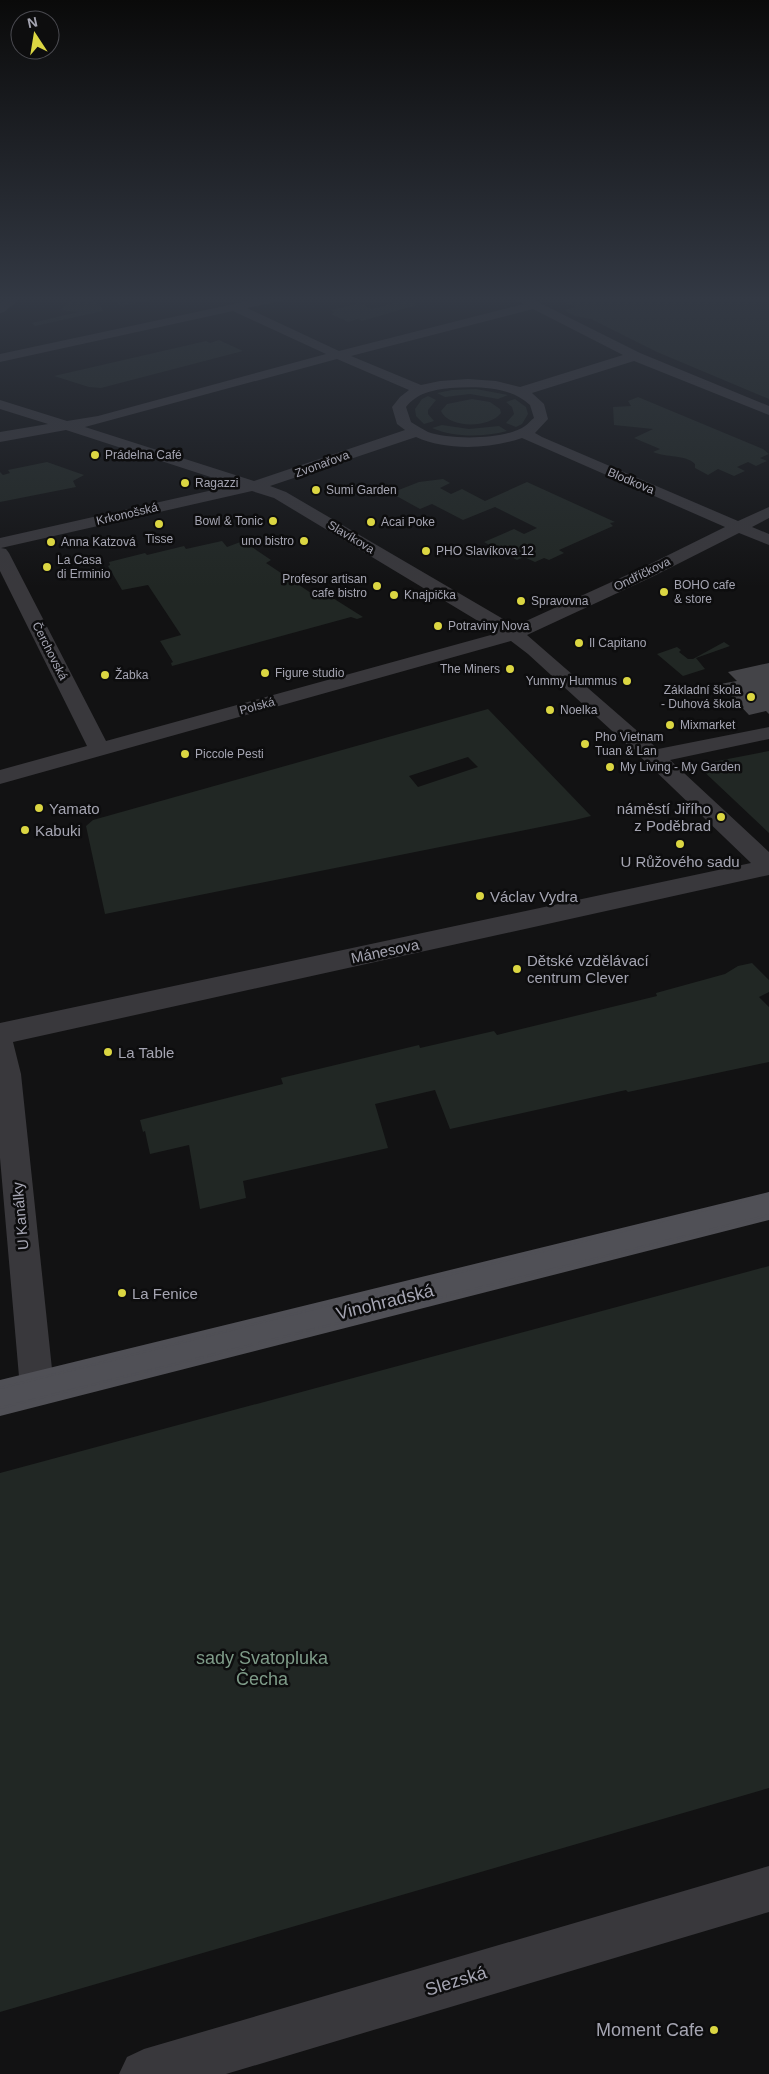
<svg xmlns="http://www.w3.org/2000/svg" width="769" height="2074" viewBox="0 0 769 2074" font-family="Helvetica,sans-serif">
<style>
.green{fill:#212724;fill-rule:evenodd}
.building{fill:#444448}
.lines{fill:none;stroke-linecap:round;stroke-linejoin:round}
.minor{fill:#39383c;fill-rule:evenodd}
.major{fill:#505056;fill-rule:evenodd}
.tram-far1{stroke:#505056;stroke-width:1}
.tram{stroke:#505056;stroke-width:2}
.poi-dot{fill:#dbd642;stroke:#0d0d0e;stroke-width:2}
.labels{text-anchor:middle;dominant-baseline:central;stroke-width:5;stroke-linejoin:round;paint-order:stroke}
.far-poi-label{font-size:12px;fill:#a5a5b2;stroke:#0d0d0e;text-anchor:start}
.far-street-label{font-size:12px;fill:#a5a5b2;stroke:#0d0d0e}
.poi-label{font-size:15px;fill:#a5a5b2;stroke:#0d0d0e;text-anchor:start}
.street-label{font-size:15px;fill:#a5a5b2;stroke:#0d0d0e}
.near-street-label{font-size:18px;fill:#a5a5b2;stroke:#0d0d0e}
.near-park-label{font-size:18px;fill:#7e9b88;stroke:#0d0d0e}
.near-poi-label{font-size:18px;fill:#a5a5b2;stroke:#0d0d0e;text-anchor:end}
</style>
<rect width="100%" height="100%" fill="#121213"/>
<path class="green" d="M 77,297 C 88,297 99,299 103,311 L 35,326 L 32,323 L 78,312 L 60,310 L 72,300 L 65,299 Z
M 109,297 L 164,297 L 121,306 Z
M 593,297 L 769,297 L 769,399 L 657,352 L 591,319 L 574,316 L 564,310 L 576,307 L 560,301 Z
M 407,300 L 417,305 L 362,321 L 358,319 L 348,322 L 331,314 L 335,312 L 331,310 L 360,303 L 371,309 Z
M 219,340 L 243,351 L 101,388 L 89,387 L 54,376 L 206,341 L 210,343 Z
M 476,389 L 508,395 L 498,399 L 470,394 L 445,397 L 437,393 L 452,390 Z
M 428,396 L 436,400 L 428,410 L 428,414 L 434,421 L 424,424 L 416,416 L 415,409 L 422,399 Z
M 638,397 L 763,449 L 769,454 L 760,458 L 767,461 L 756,466 L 748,462 L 737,467 L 745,471 L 734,476 L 718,469 L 708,475 L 695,468 L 695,464 C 685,454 667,458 653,452 L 660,449 L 634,438 L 653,429 L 614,425 L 613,407 L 631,406 L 628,401 Z
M 472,399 L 490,402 L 500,409 L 501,413 C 490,428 449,429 441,411 L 447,404 Z
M 515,399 L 526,407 L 528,414 L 522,424 L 516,427 L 506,423 L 514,414 L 512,407 L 506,402 Z
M 442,425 L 469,429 L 499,426 L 507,431 C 484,437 455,438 432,428 Z
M 47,462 L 84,475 L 73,481 L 76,487 L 0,502 L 0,472 L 3,475 L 10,473 L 8,470 Z
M 443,479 L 450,483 L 440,488 L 451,494 L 462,489 L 485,501 L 527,482 L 615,522 L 610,523 L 613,526 L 559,550 L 564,553 L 549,560 L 544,558 L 535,562 L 524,557 L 517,560 L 484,542 L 514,529 L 524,534 L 537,528 L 495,507 L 463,520 L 432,504 L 420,509 L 391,493 L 419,482 Z
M 222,541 L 227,547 L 243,541 L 271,560 L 266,563 L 320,599 L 328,595 L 363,617 L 357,619 L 351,617 L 172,666 L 171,663 L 173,662 L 160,641 L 181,635 L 148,585 L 122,590 L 108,566 L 110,565 L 109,562 L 145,553 L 147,555 L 184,546 L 186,549 Z
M 724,642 L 730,646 L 696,658 L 705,669 L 683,676 L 657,654 L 677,647 L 681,650 L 679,652 L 688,659 L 693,659 Z
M 488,709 L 591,816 L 575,820 L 105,914 L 86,826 L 93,820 ZM 468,757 L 478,767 L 418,787 L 409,776 Z
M 769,751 L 769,833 L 697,765 Z
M 752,963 L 769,980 L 769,992 L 759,997 L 769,1007 L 769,1062 L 628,1092 L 626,1090 L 450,1129 L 435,1090 L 375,1104 L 388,1148 L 243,1181 L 246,1198 L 200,1209 L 189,1145 L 150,1154 L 145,1131 L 143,1132 L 140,1120 L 283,1084 L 281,1078 L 419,1045 L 420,1048 L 494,1031 L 497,1035 L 657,996 L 656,993 L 725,974 L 738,966 Z
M 769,1266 L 769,1788 L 0,2012 L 0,1473 Z"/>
<path class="building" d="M 769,663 L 769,714 L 766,711 L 749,715 L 720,684 L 737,681 L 728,672 Z"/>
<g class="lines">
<path class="minor" d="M 9,297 L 22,297 L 4,312 L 0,313 L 0,303 Z
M 267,297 L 288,297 L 286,300 L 247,308 L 339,351 L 524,304 L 513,297 L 528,297 L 640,353 L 769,406 L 769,415 L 634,361 L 532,393 L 544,404 L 548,419 L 535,433 L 542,437 L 738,521 L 769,507 L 769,518 L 752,527 L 769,534 L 769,545 L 739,533 L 652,577 L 527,635 L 658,749 L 769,727 L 769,739 L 670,760 L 769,852 L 769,875 L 13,1042 L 21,1074 L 54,1388 L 49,1400 L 37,1405 L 25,1400 L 20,1388 L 0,1158 L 0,1023 L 751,863 L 646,762 L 528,654 L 511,641 L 0,784 L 0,770 L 87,746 L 0,571 L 0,538 L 235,485 L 66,430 L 0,442 L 0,432 L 48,424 L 0,409 L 0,400 L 67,421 L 98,416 L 326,354 L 233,311 L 0,362 L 0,354 ZM 533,309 L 623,355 L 520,387 L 496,381 L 468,379 L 440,381 L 421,385 L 351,356 ZM 337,359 L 409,390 L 400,397 L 392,407 L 397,424 L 405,430 L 254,481 L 85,427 ZM 450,388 C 477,386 510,386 530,405 L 534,418 C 531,420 528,424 525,426 C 505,440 450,440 428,432 C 422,429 416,425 411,422 L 406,407 C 417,393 433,390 450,388 ZM 416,437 C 447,451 490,449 522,438 L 725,527 L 640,569 L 515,626 L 286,492 L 270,486 ZM 252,491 L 274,498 L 498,633 L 106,741 L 9,553 L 6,549 L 1,548 Z
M 769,1866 L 769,1912 L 226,2074 L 119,2074 L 127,2057 L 144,2049 Z"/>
<path class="major" d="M 769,1192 L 769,1220 L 0,1416 L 0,1380 Z"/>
<path class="tram-far1" d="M 767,1195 L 769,1194"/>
<path class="tram" d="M 0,1388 L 769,1194
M 0,1408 L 769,1215"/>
</g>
<linearGradient id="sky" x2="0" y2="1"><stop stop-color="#0a0a0a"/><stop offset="0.51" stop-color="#333944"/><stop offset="1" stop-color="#333944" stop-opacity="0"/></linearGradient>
<rect width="769" height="587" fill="url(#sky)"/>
<g class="poi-dot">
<circle cx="95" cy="455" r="5"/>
<circle cx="185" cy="483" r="5"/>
<circle cx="316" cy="490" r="5"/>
<circle cx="273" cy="521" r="5"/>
<circle cx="371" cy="522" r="5"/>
<circle cx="159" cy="524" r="5"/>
<circle cx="304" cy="541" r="5"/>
<circle cx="51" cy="542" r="5"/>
<circle cx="426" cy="551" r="5"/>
<circle cx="47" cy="567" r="5"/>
<circle cx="377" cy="586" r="5"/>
<circle cx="664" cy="592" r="5"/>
<circle cx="394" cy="595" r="5"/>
<circle cx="521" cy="601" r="5"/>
<circle cx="438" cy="626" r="5"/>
<circle cx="579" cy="643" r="5"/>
<circle cx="510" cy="669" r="5"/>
<circle cx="265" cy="673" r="5"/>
<circle cx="105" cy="675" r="5"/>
<circle cx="627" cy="681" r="5"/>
<circle cx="751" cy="697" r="5"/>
<circle cx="550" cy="710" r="5"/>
<circle cx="670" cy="725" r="5"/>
<circle cx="585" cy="744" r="5"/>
<circle cx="185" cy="754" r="5"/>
<circle cx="610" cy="767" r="5"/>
<circle cx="39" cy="808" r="5"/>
<circle cx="721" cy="817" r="5"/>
<circle cx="25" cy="830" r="5"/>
<circle cx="680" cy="844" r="5"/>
<circle cx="480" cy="896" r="5"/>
<circle cx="517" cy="969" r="5"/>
<circle cx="108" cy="1052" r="5"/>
<circle cx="122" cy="1293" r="5"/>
<circle cx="714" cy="2030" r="5"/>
</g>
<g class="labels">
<g class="far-poi-label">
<text x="105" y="455">Prádelna Café</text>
<text x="195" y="483">Ragazzi</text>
<text x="326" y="490">Sumi Garden</text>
<text x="263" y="521" text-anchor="end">Bowl &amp; Tonic</text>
<text x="381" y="522">Acai Poke</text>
<text x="159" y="539" text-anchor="middle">Tisse</text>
<text x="294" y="541" text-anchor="end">uno bistro</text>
<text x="61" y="542">Anna Katzová</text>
<text x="436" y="551">PHO Slavíkova 12</text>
<text x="57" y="560">La Casa<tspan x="57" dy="14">di Erminio</tspan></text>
<text x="367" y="579" text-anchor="end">Profesor artisan<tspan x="367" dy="14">cafe bistro</tspan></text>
<text x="674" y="585">BOHO cafe<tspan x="674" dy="14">&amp; store</tspan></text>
<text x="404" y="595">Knajpička</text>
<text x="531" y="601">Spravovna</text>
<text x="448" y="626">Potraviny Nova</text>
<text x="589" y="643">Il Capitano</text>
<text x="500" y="669" text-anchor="end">The Miners</text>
<text x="275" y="673">Figure studio</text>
<text x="115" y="675">Žabka</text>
<text x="617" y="681" text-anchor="end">Yummy Hummus</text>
<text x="741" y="690" text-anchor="end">Základní škola<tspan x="741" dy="14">- Duhová škola</tspan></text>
<text x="560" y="710">Noelka</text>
<text x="680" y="725">Mixmarket</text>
<text x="595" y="737">Pho Vietnam<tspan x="595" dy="14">Tuan &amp; Lan</tspan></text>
<text x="195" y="754">Piccole Pesti</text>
<text x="620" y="767">My Living - My Garden</text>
</g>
<g class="far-street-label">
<text transform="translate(322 464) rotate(-20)">Zvonařova</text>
<text transform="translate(631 481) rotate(23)">Blodkova</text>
<text transform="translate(127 514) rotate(-13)">Krkonošská</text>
<text transform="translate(351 537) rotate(31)">Slavíkova</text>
<text transform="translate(642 574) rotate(-26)">Ondříčkova</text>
<text transform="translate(50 651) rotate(63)">Čerchovská</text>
<text transform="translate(257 706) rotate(-15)">Polská</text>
</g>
<g class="poi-label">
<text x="49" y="808">Yamato</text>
<text x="711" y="808" text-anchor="end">náměstí Jiřího<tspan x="711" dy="17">z Poděbrad</tspan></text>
<text x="35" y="830">Kabuki</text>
<text x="680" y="861" text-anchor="middle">U Růžového sadu</text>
<text x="490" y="896">Václav Vydra</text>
<text x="527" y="960">Dětské vzdělávací<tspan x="527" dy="17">centrum Clever</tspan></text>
<text x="118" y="1052">La Table</text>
<text x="132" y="1293">La Fenice</text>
</g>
<g class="street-label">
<text transform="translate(385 951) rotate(-12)">Mánesova</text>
<text transform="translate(20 1216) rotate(-95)">U Kanálky</text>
</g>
<g class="near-street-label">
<text transform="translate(385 1302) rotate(-14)">Vinohradská</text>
<text transform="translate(456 1981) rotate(-17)">Slezská</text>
</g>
<g class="near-park-label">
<text x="262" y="1658">sady Svatopluka<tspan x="262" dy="21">Čecha</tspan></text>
</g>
<g class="near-poi-label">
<text x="704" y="2030">Moment Cafe</text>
</g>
</g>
<g transform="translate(35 35) rotate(348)"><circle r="24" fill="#0d0d0e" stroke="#4a4a50"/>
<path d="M0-4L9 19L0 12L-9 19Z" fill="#dbd642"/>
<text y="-8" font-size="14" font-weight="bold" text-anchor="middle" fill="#a5a5b2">N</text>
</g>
</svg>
